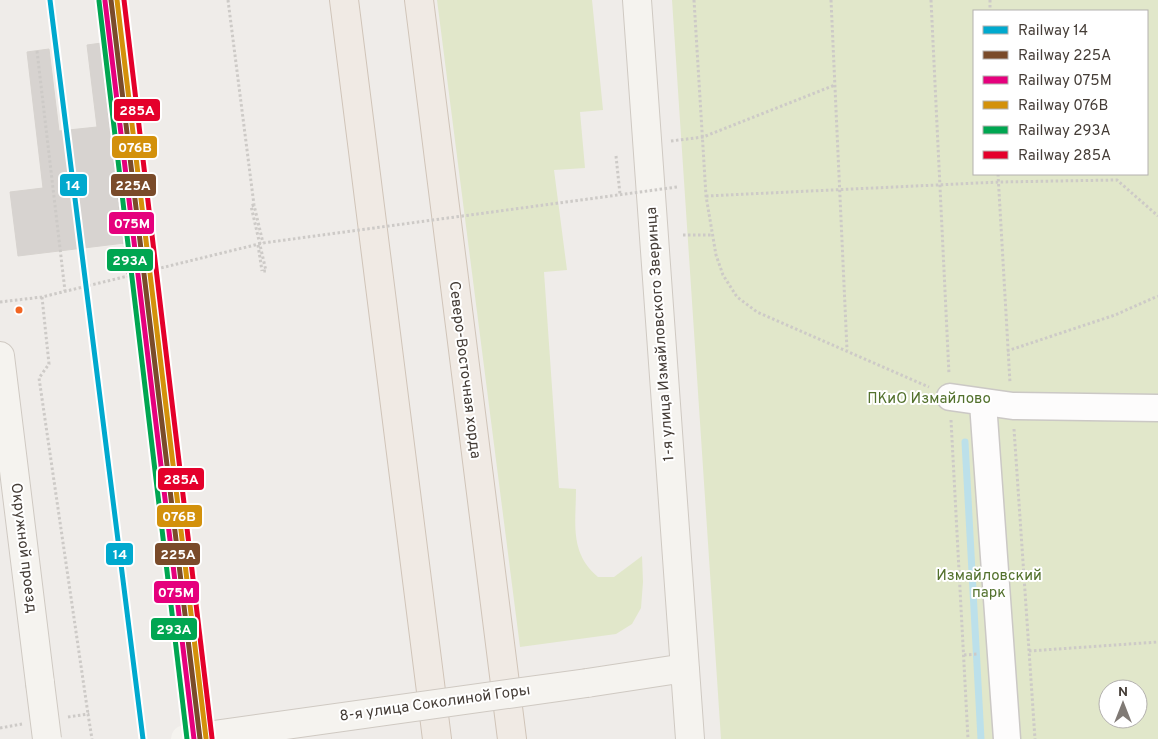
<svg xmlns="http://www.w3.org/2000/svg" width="1158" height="739" viewBox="0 0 1158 739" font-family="Overpass,sans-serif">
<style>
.green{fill:#e1e7ca;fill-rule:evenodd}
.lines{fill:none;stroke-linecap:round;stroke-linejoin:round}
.stream{stroke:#bce0ea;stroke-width:7}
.building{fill:#d7d3d0;stroke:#d7d3cf}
.street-casing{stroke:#cbc8c5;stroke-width:29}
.secondary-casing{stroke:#cfc9c2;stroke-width:30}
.primary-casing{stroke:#d0c4b8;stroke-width:30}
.path{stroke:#cdcac7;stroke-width:3;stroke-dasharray:2.5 2.5;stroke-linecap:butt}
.street{stroke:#fdfcfc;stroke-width:26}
.secondary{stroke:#f5f3ef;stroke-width:28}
.primary{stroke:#f0eae4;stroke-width:28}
.secondary-bridge-casing{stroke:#cfc9c2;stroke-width:30;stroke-linecap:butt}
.path-bridge{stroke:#cdcac7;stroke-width:3;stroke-dasharray:2.5 2.5;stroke-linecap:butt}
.secondary-bridge{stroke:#f5f3ef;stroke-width:28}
.rail-1-casing{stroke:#fff;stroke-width:9}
.rail-2-casing{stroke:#fff;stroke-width:9}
.rail-3-casing{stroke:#fff;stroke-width:9}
.rail-4-casing{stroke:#fff;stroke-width:9}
.rail-5-casing{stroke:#fff;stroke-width:9}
.rail-6-casing{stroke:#fff;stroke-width:9}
.rail-1{stroke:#00a9ce;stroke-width:5}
.rail-2{stroke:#7a4b2a;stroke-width:5}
.rail-3{stroke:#e5007d;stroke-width:5}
.rail-4{stroke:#d3910b;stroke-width:5}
.rail-5{stroke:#00a651;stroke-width:5}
.rail-6{stroke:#e4002b;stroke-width:5}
.bus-dot{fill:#f26522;stroke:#fff;stroke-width:2}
.labels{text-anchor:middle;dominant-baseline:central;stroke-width:4;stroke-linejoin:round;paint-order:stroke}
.street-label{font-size:15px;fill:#443c36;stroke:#fff}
.park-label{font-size:15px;fill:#53712d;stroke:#fff}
.line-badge{stroke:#fff;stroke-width:2}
.badge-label{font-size:14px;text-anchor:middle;font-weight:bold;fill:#fff}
</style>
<rect width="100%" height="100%" fill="#efece9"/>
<path class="green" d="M 437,0 L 592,0 L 603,110 L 580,112 L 585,168 L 554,170 L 567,270 L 544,272 L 559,488 L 576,489 C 576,523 569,553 598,577 L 614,577 L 642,556 L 643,582 L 641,608 L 632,624 L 616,634 L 520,647 Z
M 672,0 L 1158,0 L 1158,739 L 721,739 ZM 974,11 L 1147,11 L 1147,174 L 974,174 ZM 1108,689 L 1138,689 L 1138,719 L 1108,719 Z"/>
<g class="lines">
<path class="stream" d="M 965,442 L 981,739"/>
</g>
<path class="building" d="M 109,42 L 133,242 L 18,256 L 10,192 L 43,188 L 27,52 L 49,49 L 59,131 L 97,127 L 87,45 Z"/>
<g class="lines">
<defs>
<path id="street" d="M 950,397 L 1013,406 L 1158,408
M 983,403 L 1007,739"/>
<path id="secondary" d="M 637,0 L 690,739
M 0,356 L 40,683
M 587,683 L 685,668"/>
<path id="primary" d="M 344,0 L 437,739
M 419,0 L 512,739"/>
</defs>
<use href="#street" class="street-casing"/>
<use href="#secondary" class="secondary-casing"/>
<use href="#primary" class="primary-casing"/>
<path class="path" d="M 228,0 L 254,205 L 263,243
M 694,0 L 706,196 L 716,255 L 723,275 L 737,297 L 757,312 L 929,387
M 831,0 L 847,350
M 931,0 L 949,374
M 990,0 L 990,11
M 101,43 L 128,277
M 37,51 L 65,291
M 671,141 L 703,137 L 835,85
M 616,156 L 620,194
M 998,174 L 1010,383
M 706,196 L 999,182 L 1117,180 L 1158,216
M 254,205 L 251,206 L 266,271 L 262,271
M 683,235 L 712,235
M 258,245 L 262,271
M 42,297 L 49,364 L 39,378 L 88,714
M 1007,351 L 1115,315 L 1158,296
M 951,420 L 968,739
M 1014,429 L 1035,739
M 1029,651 L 1158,642
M 964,655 L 978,654
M 68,717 L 88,714 L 92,739
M 0,728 L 22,724"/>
<use href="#street" class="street"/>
<use href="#secondary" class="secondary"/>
<use href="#primary" class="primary"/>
<defs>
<path id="secondary-bridge" d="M 40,683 L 47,739
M 185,739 L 587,683"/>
</defs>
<use href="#secondary-bridge" class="secondary-bridge-casing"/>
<path class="path-bridge" d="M 0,302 L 42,297 L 263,243 L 677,187"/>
<use href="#secondary-bridge" class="secondary-bridge"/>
<defs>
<path id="rail-1" d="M 50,0 L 143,739"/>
<path id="rail-2" d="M 111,0 L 200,739"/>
<path id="rail-3" d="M 105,1 L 194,739"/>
<path id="rail-4" d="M 117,0 L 206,738"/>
<path id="rail-5" d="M 99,1 L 187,739"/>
<path id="rail-6" d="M 124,0 L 212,738"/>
</defs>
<use href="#rail-1" class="rail-1-casing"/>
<use href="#rail-2" class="rail-2-casing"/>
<use href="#rail-3" class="rail-3-casing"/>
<use href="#rail-4" class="rail-4-casing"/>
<use href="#rail-5" class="rail-5-casing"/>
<use href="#rail-6" class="rail-6-casing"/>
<use href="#rail-1" class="rail-1"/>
<use href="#rail-2" class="rail-2"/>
<use href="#rail-3" class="rail-3"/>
<use href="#rail-4" class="rail-4"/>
<use href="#rail-5" class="rail-5"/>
<use href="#rail-6" class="rail-6"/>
</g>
<circle class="bus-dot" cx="19" cy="310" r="4.5"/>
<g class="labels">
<g class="street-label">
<text transform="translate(661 334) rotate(-94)">1-я улица Измайловского Зверинца</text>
<text transform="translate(464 370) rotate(83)">Северо-Восточная хорда</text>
<text transform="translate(23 548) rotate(83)">Окружной проезд</text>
<text transform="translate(435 704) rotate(-8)">8-я улица Соколиной Горы</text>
</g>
<g class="park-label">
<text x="929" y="399">ПКиО Измайлово</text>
<text x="989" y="576">Измайловский<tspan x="989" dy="17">парк</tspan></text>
</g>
</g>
<g class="line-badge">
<rect x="113" y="98" width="48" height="24" rx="5" fill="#e4002b"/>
<rect x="111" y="135" width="47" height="24" rx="5" fill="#d3910b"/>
<rect x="59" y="173" width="29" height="24" rx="5" fill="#00a9ce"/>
<rect x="110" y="173" width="47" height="24" rx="5" fill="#7a4b2a"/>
<rect x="108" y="211" width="47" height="24" rx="5" fill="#e5007d"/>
<rect x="106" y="248" width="48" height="24" rx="5" fill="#00a651"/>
<rect x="157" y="467" width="48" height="24" rx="5" fill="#e4002b"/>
<rect x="156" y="504" width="47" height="24" rx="5" fill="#d3910b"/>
<rect x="105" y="542" width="29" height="24" rx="5" fill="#00a9ce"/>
<rect x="154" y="542" width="47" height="24" rx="5" fill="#7a4b2a"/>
<rect x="153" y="580" width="47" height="24" rx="5" fill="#e5007d"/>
<rect x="150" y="617" width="48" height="24" rx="5" fill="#00a651"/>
</g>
<g class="badge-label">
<text x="137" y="115">285А</text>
<text x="135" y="152">076В</text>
<text x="73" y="190">14</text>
<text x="133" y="190">225А</text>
<text x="132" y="228">075М</text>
<text x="130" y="265">293А</text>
<text x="181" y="484">285А</text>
<text x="179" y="521">076В</text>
<text x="120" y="559">14</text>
<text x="178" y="559">225А</text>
<text x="176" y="597">075М</text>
<text x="174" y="634">293А</text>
</g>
<rect x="973" y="10" width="175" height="165" fill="#ffffff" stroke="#b4b1af"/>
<rect x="983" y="26" width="25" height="8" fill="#00a9ce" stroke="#b4b1af"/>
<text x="1018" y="35" font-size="15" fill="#443c36">Railway 14</text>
<rect x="983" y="51" width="25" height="8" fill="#7a4b2a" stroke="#b4b1af"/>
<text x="1018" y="60" font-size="15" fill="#443c36">Railway 225А</text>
<rect x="983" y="76" width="25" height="8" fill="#e5007d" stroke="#b4b1af"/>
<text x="1018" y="85" font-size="15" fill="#443c36">Railway 075М</text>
<rect x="983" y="101" width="25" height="8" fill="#d3910b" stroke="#b4b1af"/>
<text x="1018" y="110" font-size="15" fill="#443c36">Railway 076В</text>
<rect x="983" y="126" width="25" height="8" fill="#00a651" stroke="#b4b1af"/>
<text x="1018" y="135" font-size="15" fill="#443c36">Railway 293А</text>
<rect x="983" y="151" width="25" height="8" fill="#e4002b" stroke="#b4b1af"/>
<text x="1018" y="160" font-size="15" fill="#443c36">Railway 285А</text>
<g transform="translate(1123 704)"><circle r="24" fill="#ffffff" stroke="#b4b1af"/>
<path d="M0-4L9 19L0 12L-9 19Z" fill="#807a75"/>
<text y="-8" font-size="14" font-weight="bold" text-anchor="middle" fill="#443c36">N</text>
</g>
</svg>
